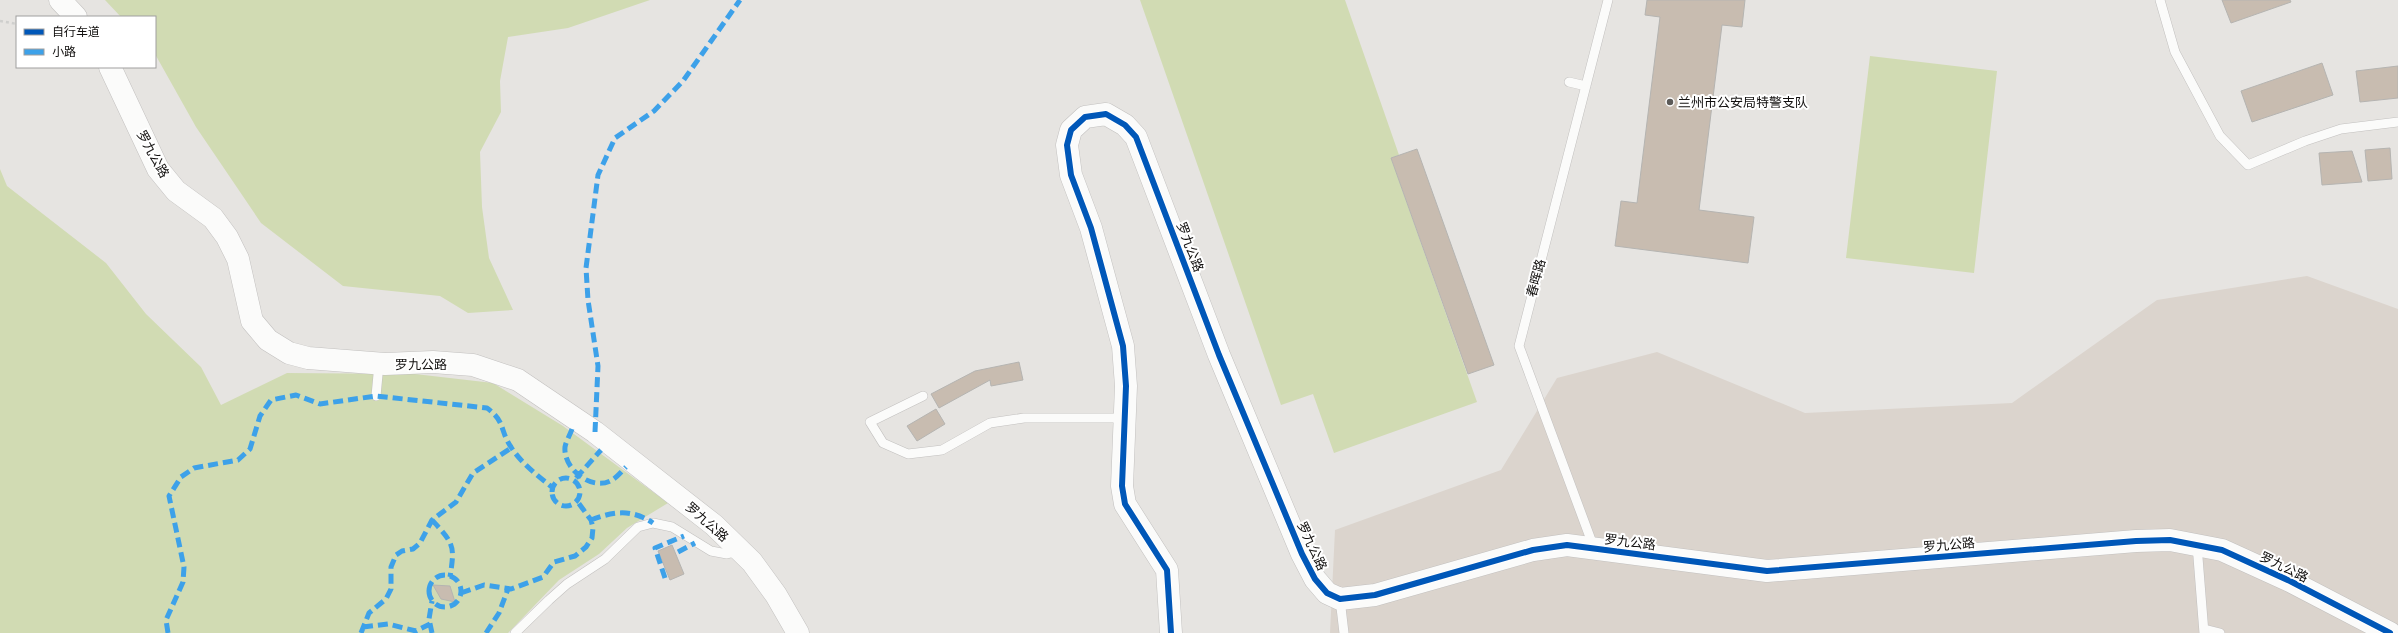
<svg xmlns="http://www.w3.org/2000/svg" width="2398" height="633" viewBox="0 0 2398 633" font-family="'DM Sans','Noto Sans SC',sans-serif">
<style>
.built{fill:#dbd4cd}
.green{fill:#d1dbb3}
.building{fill:#c8bcb0;stroke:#b5b4b1}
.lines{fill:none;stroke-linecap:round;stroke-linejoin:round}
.service-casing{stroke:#c2c0bf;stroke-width:10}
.tertiary-casing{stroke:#c2c0bf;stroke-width:23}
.path{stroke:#cfcfcd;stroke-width:2.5;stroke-dasharray:3 3;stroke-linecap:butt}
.service{stroke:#fbfbfa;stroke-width:9}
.tertiary{stroke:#fbfbfa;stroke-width:22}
.quiet{stroke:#3da1e9;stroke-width:5;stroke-dasharray:10 5;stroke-linecap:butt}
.cycleway-casing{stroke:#fff;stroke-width:8}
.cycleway{stroke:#0057b8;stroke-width:6}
.poi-dot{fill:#5c5a58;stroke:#fff;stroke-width:1.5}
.labels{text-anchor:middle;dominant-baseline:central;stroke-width:4;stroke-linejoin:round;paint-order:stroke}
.poi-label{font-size:13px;fill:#110f0e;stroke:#fff;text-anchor:start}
.street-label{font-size:13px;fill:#110f0e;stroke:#fff}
</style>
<rect width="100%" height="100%" fill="#e6e4e1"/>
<path class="built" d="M 2307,276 L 2398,309 L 2398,633 L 1330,633 L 1335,530 L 1501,470 L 1557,378 L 1657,352 L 1805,413 L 2012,403 L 2157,300 Z"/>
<path class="green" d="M 105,0 L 650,0 L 568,28 L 508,37 L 500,81 L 501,112 L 480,152 L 482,207 L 489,258 L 513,310 L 468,313 L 440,296 L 343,286 L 261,223 L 196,127 L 155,54 L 155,17 L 121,17 Z
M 1140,0 L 1345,0 L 1399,155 L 1391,158 L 1477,402 L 1334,453 L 1313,394 L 1281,405 Z
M 1870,56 L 1997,71 L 1974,273 L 1846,258 Z
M 0,169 L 7,186 L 106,263 L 146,314 L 201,367 L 221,405 L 287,373 L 415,374 L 493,383 L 563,426 L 668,503 L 627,528 L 599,554 L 559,580 L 508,633 L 0,633 Z"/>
<path class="building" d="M 1647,0 L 1745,0 L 1742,27 L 1722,25 L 1699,210 L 1754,217 L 1748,263 L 1615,246 L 1621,201 L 1637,203 L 1660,17 L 1645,15 Z
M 2222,0 L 2290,0 L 2291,2 L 2231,23 Z
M 2322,63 L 2333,95 L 2252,122 L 2241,91 Z
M 2398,66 L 2398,98 L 2360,102 L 2356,71 Z
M 2390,148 L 2392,179 L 2368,181 L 2365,150 Z
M 1417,149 L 1494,365 L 1468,374 L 1391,158 Z
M 2352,151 L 2362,182 L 2322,185 L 2319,153 Z
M 1019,362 L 1023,380 L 991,386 L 990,380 L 939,408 L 931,394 L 975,371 Z
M 936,409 L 945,424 L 917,441 L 907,426 Z
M 672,545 L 684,574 L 670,580 L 658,551 Z
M 433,585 L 450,586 L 455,602 L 441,599 Z"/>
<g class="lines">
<defs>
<path id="service" d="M 2160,0 L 2175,52 L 2220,136 L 2248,165 L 2305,141 L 2341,129 L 2398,122
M 1569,82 L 1586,86
M 376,396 L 379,364
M 923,396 L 870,422 L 883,443 L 908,454 L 942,450 L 990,423 L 1024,418 L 1125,418
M 2197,545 L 2204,633
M 1594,548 L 1519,346 L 1608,0
M 1340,599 L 1344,633
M 2204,629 L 2220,633
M 515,633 L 549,600 L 567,584 L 605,559 L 638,527 L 653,523 L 672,527 L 711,551 L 727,554 L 739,551"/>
<path id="tertiary" d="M 60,0 L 76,17
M 110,67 L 158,169 L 176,191 L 213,218 L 227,237 L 238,259 L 252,321 L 268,340 L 289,353 L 308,358 L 385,364 L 433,362 L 473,365 L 518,380 L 595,432 L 714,525 L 752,562 L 776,595 L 798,633
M 1171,633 L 1167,570 L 1125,504 L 1122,486 L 1126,386 L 1123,346 L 1091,228 L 1071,175 L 1067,145 L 1071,130 L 1085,117 L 1106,114 L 1125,125 L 1136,137 L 1219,355 L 1302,554 L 1315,579 L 1327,593 L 1340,599 L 1375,595 L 1533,550 L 1567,545 L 1767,571 L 2136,541 L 2170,540 L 2222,550 L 2290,581 L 2390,633"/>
</defs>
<use href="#service" class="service-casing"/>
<use href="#tertiary" class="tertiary-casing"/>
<path class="path" d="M 0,21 L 17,24"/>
<use href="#service" class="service"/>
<use href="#tertiary" class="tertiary"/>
<path class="quiet" d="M 572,429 C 570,435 566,441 565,447 C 563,469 592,492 612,480 C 617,477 622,471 626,467
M 595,432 L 598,366 L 588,300 L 586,268 L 598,175 L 615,138 L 654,111 L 683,81 L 740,0
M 576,478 L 601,450
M552 492a14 14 0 1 1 28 0a14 14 0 1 1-28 0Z
M 432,520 C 454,544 455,545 450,577
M 591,520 C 614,511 632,509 653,523
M 678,552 L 695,543
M429 591a16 16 0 1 1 32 0a16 16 0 1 1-32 0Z
M 665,578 L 655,548 L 684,536
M 461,593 L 484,585 L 511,589 L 530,582 L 543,577 L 554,562 L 575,556 L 586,547 L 592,538 L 593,528 L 591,520 L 577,501
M 363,627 L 388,624 L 416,631 L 430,624
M 168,633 L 166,620 L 183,582 L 184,567 L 169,496 L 181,477 L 194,468 L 238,460 L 250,449 L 260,416 L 271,400 L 296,395 L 320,404 L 376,396 L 487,408 C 506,422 499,429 511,447 C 521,463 538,476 553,488
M 361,633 L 369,613 L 386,599 L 391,589 L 391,567 L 396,555 L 402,551 L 413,549 L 420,543 L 432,520 L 456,502 L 473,473 L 511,448
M 432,633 L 429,619 L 432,601
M 486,633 L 499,613 L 508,589"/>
<defs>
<path id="cycleway" d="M 1171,633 L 1167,570 L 1125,504 L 1122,486 L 1126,386 L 1123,346 L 1091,228 L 1071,175 L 1067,145 L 1071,130 L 1085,117 L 1106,114 L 1125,125 L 1136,137 L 1219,355 L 1302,554 L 1315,579 L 1327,593 L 1340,599 L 1375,595 L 1533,550 L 1567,545 L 1767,571 L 2136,541 L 2170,540 L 2222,550 L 2290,581 L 2390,633"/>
</defs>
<use href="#cycleway" class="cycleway-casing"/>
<use href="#cycleway" class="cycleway"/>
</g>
<circle class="poi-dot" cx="1670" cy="102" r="4"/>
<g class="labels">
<g class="poi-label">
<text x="1678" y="102">兰州市公安局特警支队</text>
</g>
<g class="street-label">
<text transform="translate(153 154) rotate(61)">罗九公路</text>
<text transform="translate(1190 247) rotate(69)">罗九公路</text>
<text transform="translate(1536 278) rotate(-75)">春晖路</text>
<text x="421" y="364">罗九公路</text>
<text transform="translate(707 522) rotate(41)">罗九公路</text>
<text transform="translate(1630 542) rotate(7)">罗九公路</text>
<text transform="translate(1949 545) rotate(-5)">罗九公路</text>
<text transform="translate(1312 546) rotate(65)">罗九公路</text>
<text transform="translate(2284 567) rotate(26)">罗九公路</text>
</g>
</g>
<rect x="16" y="16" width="140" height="52" fill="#ffffff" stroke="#a09f9f"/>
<rect x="24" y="29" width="20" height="6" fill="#0057b8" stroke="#a09f9f"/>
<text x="52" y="36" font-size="12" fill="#110f0e">自行车道</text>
<rect x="24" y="49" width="20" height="6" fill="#3da1e9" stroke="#a09f9f"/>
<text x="52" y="56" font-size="12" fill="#110f0e">小路</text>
</svg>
